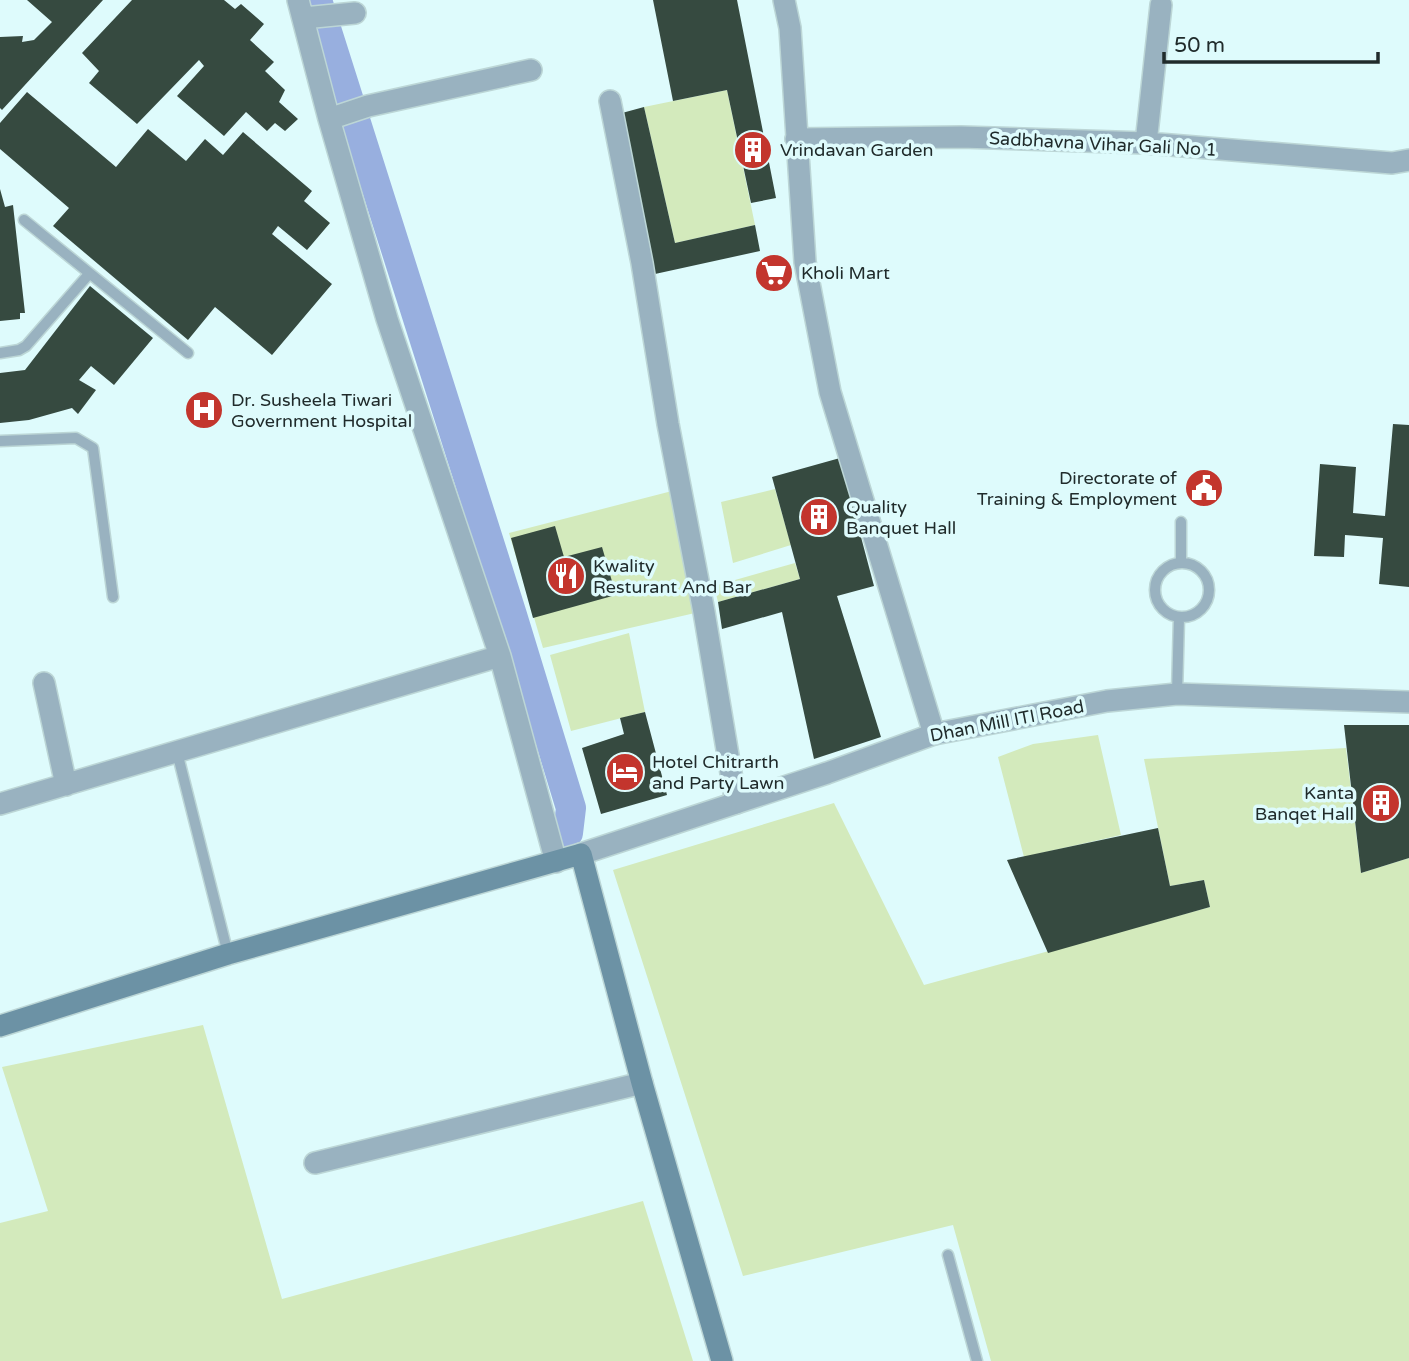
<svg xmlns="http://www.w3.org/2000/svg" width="1409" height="1361" viewBox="0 0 1409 1361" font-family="'Varela Round',sans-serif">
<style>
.green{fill:#d3eabc}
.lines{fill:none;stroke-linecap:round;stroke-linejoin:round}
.canal{stroke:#98afdf;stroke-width:30}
.building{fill:#364a40}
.service-casing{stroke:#bcd6d6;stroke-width:13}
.minor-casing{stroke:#bcd6d6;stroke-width:24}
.tertiary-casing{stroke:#bcd6d6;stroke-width:24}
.secondary-casing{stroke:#bcd6d6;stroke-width:24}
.service{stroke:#99b2c0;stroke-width:10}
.minor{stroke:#99b2c0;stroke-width:21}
.tertiary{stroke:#99b2c0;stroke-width:21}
.secondary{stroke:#6c92a5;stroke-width:21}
.labels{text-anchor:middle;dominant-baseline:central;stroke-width:7;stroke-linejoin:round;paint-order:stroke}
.street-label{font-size:18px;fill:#202b2b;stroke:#defbfc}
.poi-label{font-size:18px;fill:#202b2b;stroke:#defbfc;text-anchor:start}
</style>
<rect width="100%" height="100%" fill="#defbfc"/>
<path class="green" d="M 727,90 L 755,225 L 675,243 L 644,107 Z
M 775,489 L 791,545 L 733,563 L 721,502 Z
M 672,491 L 695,613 L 543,648 L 509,533 Z
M 795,563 L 800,579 L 718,602 L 714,586 Z
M 629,633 L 645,712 L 571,731 L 550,655 Z
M 1098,735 L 1121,835 L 1024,857 L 998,757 L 1033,744 Z
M 1346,748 L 1361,873 L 1409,858 L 1409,1361 L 991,1361 L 953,1225 L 743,1276 L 613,870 L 834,803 L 924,985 L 1210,907 L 1204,880 L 1170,886 L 1144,759 Z
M 203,1025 L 282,1299 L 643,1201 L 693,1361 L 0,1361 L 0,1223 L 48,1211 L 2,1067 Z"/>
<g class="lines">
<path class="canal" d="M 317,0 L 512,615 L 571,808 L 568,833"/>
</g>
<path class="building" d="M 27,0 L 103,0 L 2,110 L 0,108 L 0,37 L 23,36 L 22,42 L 34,40 L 52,22 Z
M 132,0 L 224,0 L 235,9 L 241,4 L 264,24 L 250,40 L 274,62 L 265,71 L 285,90 L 279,102 L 298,119 L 285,131 L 275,123 L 267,131 L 246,112 L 224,136 L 177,96 L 204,66 L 199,60 L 137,124 L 89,83 L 99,71 L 82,53 Z
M 653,0 L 737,0 L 776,198 L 751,203 L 727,90 L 673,101 Z
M 27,92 L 116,167 L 148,129 L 186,161 L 205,139 L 223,155 L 243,132 L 312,191 L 304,201 L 330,223 L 307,250 L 278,226 L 272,234 L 332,284 L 272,355 L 215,307 L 188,340 L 53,226 L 69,208 L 0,149 L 0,123 Z
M 644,107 L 675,243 L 755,225 L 760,251 L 655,274 L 622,113 Z
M 0,189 L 5,207 L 13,205 L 25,313 L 20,313 L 20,319 L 0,321 Z
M 90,286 L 153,338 L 114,385 L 91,366 L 79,380 L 96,390 L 78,414 L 72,408 L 29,420 L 0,423 L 0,373 L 25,370 Z
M 1393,424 L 1409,425 L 1409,587 L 1379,584 L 1383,538 L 1345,535 L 1344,557 L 1314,556 L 1320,464 L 1356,467 L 1353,513 L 1385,516 Z
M 840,458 L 874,586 L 837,596 L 881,737 L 814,759 L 782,612 L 722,629 L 718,602 L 800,579 L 772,477 Z
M 555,526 L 564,557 L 602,547 L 616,595 L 533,618 L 511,538 Z
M 645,712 L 667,795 L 601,814 L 582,748 L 624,734 L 620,718 Z
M 1344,725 L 1409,725 L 1409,858 L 1361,873 Z
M 1158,828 L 1170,886 L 1204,880 L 1210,907 L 1048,953 L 1007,860 Z"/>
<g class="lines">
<defs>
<path id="service" d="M 24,220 L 188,353
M 0,353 L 19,350 L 26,346 L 89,274
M 0,441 L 76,438 L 93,448 L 113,597
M 1181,522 L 1181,562
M1155 590a27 27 0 1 1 54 0a27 27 0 1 1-54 0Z
M 1177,694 L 1179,617
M 177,752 L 228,954
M 948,1255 L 977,1361"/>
<path id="minor" d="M 298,0 L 329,119 L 387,319 L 500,656 L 556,862
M 784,0 L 790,28 L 805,262 L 830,392 L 934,734
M 304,18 L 355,13
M 610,101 L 642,263 L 668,424 L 704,612 L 736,803
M 329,119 L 368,106 L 531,70
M 796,139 L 961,137 L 1146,143 L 1392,163 L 1409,160
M 1146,143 L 1161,5
M 44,683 L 66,785
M 0,804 L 500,656
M 315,1163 L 642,1083"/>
<path id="tertiary" d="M 581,854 L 827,773 L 934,734 L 1107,701 L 1177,694 L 1409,702"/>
<path id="secondary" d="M 0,1026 L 228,954 L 581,854 L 642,1083 L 722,1361"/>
</defs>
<use href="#service" class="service-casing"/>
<use href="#minor" class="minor-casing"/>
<use href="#tertiary" class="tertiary-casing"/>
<use href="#secondary" class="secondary-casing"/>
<use href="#service" class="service"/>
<use href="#minor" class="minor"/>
<use href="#tertiary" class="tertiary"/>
<use href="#secondary" class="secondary"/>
</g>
<defs>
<symbol id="building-disc" viewBox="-11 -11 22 22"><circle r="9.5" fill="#c3352d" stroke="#defbfc"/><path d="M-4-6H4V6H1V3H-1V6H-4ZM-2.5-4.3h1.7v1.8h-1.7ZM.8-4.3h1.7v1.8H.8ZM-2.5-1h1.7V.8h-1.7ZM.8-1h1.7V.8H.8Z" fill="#fff"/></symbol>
<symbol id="supermarket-disc" viewBox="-11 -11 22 22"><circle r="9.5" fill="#c3352d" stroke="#defbfc"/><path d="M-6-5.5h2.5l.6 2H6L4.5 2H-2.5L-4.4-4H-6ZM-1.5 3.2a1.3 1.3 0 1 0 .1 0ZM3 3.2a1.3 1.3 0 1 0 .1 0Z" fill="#fff"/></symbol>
<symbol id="hospital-disc" viewBox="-11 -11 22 22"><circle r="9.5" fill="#c3352d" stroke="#defbfc"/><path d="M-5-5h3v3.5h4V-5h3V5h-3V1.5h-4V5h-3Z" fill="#fff"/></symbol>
<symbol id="civic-disc" viewBox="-11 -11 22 22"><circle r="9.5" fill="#c3352d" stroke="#defbfc"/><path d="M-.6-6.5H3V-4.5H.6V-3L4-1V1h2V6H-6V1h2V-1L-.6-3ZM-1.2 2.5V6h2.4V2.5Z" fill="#fff"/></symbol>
<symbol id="restaurant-disc" viewBox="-11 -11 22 22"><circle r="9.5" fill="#c3352d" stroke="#defbfc"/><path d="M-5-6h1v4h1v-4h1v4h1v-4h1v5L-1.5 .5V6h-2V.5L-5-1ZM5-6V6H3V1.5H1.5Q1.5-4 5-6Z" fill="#fff"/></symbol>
<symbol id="hotel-disc" viewBox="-11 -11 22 22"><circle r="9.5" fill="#c3352d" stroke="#defbfc"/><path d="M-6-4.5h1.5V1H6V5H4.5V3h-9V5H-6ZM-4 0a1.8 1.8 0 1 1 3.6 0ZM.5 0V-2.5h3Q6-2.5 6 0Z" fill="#fff"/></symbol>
</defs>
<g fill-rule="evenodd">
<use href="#building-disc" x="731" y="128" width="44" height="44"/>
<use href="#supermarket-disc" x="752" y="251" width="44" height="44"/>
<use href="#hospital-disc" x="182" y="388" width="44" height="44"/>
<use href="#civic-disc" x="1182" y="466" width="44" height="44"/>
<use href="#building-disc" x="797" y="495" width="44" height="44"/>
<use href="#restaurant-disc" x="544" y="554" width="44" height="44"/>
<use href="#hotel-disc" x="603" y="750" width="44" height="44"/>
<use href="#building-disc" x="1359" y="781" width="44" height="44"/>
</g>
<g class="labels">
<g class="street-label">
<text transform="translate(1103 144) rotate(3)">Sadbhavna Vihar Gali No 1</text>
<text transform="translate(1007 721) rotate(-11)">Dhan Mill ITI Road</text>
</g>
<g class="poi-label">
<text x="780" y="150">Vrindavan Garden</text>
<text x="801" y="273">Kholi Mart</text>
<text x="231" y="400">Dr. Susheela Tiwari<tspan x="231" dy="21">Government Hospital</tspan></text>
<text x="1177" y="478" text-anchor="end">Directorate of<tspan x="1177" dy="21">Training &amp; Employment</tspan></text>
<text x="846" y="507">Quality<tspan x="846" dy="21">Banquet Hall</tspan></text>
<text x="593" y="566">Kwality<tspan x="593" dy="21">Resturant And Bar</tspan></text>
<text x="652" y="762">Hotel Chitrarth<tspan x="652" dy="21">and Party Lawn</tspan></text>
<text x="1354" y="793" text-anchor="end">Kanta<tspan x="1354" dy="21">Banqet Hall</tspan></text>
</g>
</g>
<path d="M1164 52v10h214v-10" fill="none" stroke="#202b2b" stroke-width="3.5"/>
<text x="1174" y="52" font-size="21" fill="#202b2b" stroke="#defbfc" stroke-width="5" paint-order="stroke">50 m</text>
</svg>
